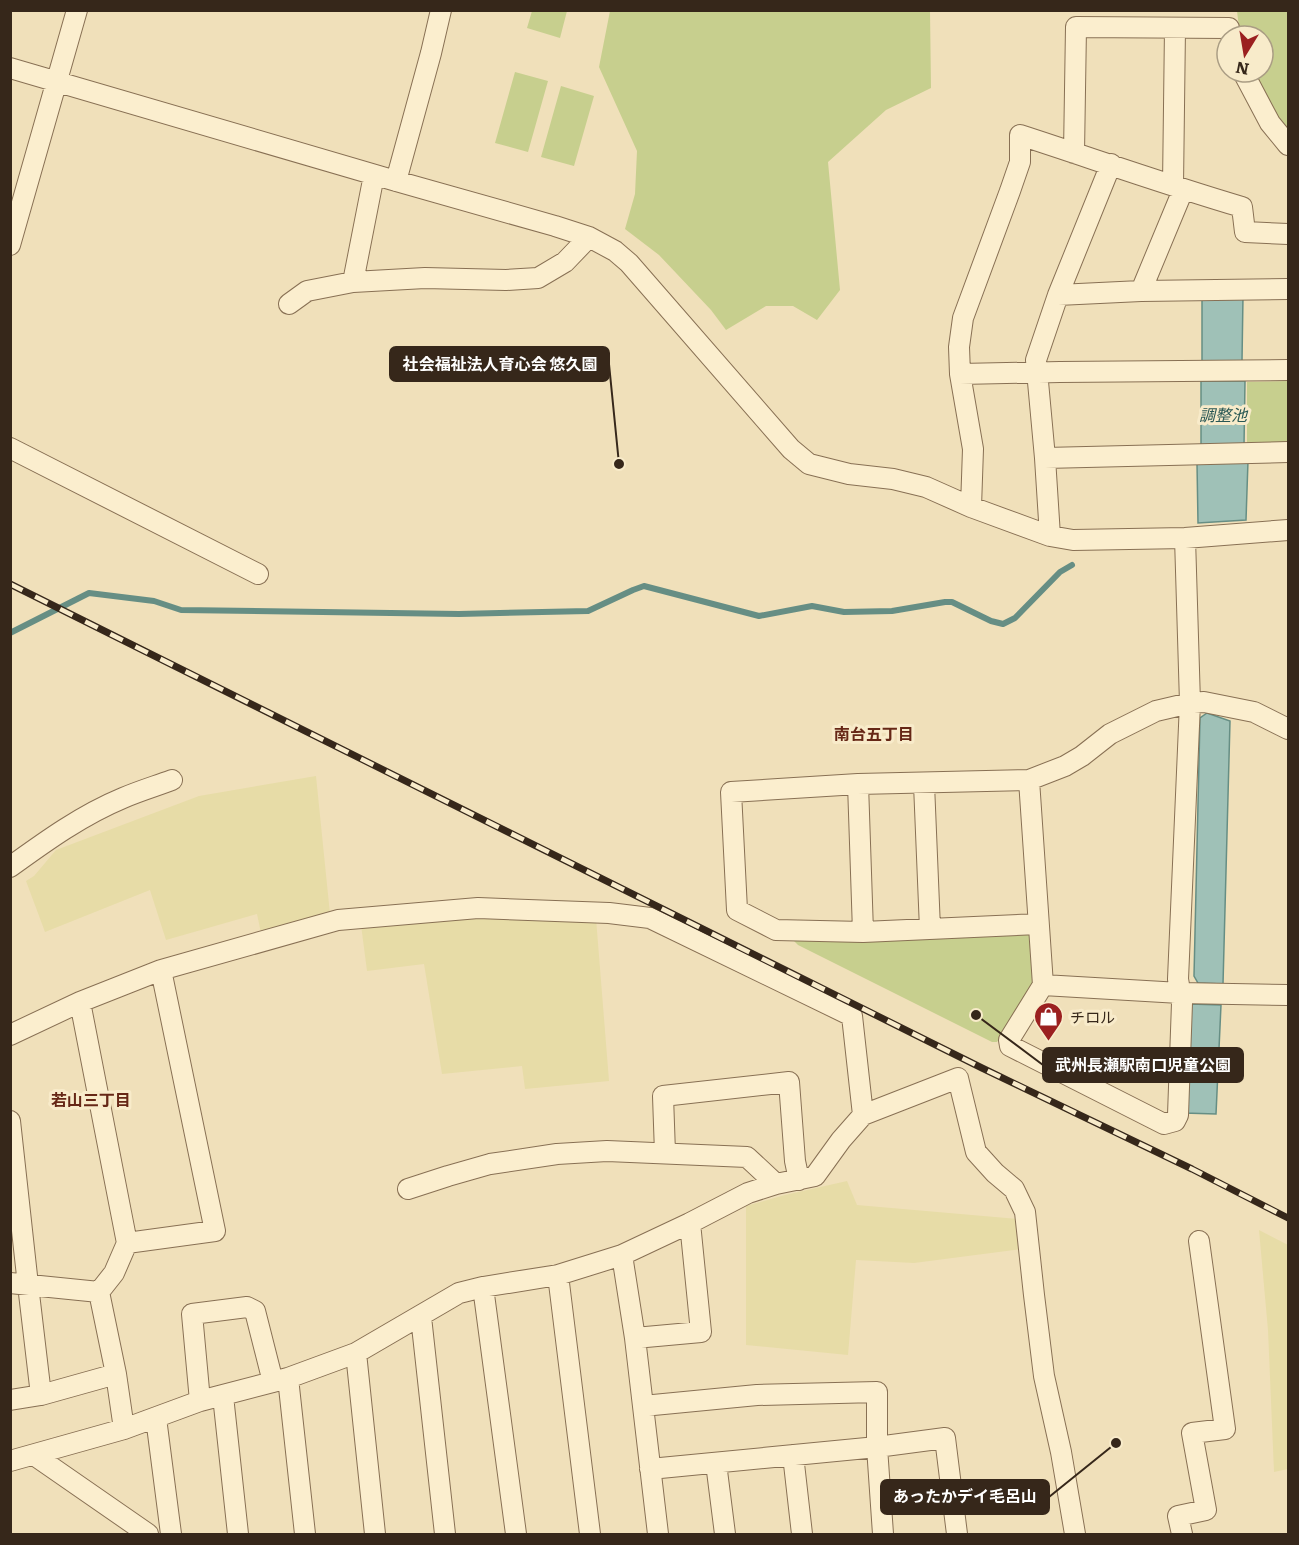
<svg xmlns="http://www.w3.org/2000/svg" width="1299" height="1545" viewBox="0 0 1299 1545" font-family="Literata,'Noto Sans JP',serif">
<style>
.farmland{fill:#e7dca7}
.green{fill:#c7cf8e}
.water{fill:#9fc1b7;stroke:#668e84;stroke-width:1.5}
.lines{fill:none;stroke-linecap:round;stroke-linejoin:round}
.stream{stroke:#668e84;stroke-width:6}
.minor-casing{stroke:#887054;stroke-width:22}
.minor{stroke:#fbeece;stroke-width:20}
.rail-casing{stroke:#36271a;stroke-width:7}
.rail{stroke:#f8ebca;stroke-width:4.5;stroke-dasharray:14;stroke-linecap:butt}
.labels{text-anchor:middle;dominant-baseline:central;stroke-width:6;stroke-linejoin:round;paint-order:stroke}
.poi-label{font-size:15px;fill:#36271a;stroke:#f8ebca;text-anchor:start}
.water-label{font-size:16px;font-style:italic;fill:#285754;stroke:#f8ebca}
.neighbourhood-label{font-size:16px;font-weight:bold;fill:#662716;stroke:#f8ebca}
.leader{fill:none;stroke:#36271a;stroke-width:2}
.callout-dot{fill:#36271a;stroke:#f8ebca;stroke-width:2}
.callout{fill:#36271a;stroke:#36271a;stroke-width:2}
.callout-label{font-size:16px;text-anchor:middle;font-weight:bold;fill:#fff}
</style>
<rect width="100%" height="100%" fill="#f0e0ba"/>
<path class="farmland" d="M 316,776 L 330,914 L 261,933 L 257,914 L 166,940 L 150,890 L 45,932 L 26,881 L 34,876 L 56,850 L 199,796 Z
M 498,916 L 596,918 L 609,1081 L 525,1089 L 522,1066 L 442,1074 L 424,964 L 367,971 L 361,925 Z
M 847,1181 L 857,1205 L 1019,1219 L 1022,1249 L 914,1263 L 856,1260 L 848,1355 L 746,1345 L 746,1206 L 785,1195 Z
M 1259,1230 L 1288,1245 L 1288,1469 L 1274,1472 L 1268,1330 Z"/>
<path class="green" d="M 532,11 L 567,11 L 560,38 L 527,28 Z
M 610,11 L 930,11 L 931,88 L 886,110 L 828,162 L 840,290 L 817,320 L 793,306 L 766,306 L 726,330 L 711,310 L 659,255 L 625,229 L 635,194 L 637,151 L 599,67 Z
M 1237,11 L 1288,11 L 1288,134 L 1265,102 L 1251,72 L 1263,72 L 1263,36 L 1240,36 Z
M 515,72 L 548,81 L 528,152 L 495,143 Z
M 561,86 L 594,96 L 574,166 L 541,157 Z
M 1288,381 L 1288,445 L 1247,446 L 1247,382 Z
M 1030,935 L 1033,988 L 997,1042 L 992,1042 L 798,945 L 794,941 Z"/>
<path class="water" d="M 1243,296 L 1242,361 L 1202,362 L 1202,298 Z
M 1201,381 L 1245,381 L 1244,446 L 1201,446 Z
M 1248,461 L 1246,520 L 1198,523 L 1197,463 Z
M 1207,713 L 1230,721 L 1223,984 L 1198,983 L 1194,976 L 1200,718 Z
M 1190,1004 L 1221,1005 L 1216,1114 L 1184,1113 Z"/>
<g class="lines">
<path class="stream" d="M 10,633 L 89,593 L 154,601 L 181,610 L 459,614 L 588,611 L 633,590 L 644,586 L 759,616 L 812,606 L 844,612 L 892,611 L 945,602 L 952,602 L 991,621 L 1003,624 L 1015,618 L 1060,572 L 1072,565"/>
<defs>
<path id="minor" d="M 10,68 L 396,181 L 555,226 L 589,237 L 615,251 L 629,263 L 791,449 L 809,464 L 849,474 L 893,479 L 926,487 L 971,507 L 1050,536 L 1073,540 L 1185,538 L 1288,530
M 1243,72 L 1270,123 L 1288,145
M 1074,153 L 1076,27 L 1229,28
M 396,181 L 431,53 L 441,10
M 1173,185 L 1175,28
M 10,245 L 77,10
M 353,282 L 374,175
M 1141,291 L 1183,190
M 1058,295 L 1141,291 L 1288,289
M 289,304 L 307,291 L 353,282 L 425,278 L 506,280 L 538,278 L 565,262 L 589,237
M 960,374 L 1060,372 L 1288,370
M 10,448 L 258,574
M 1045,458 L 1288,452
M 971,507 L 973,449 L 960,374 L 959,347 L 963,318 L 1010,191 L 1020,162 L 1020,135 C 1094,159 1167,185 1242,207 L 1245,232 L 1288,234
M 1050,536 L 1045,458 L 1036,360 L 1058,295 L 1111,164
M 1029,780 L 1043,985 L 1009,1040 L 1010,1046 L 1164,1124 L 1175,1121 L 1178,1115 L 1182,1003 L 1178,979 L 1190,703 L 1185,538
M 858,784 L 863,932
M 924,784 L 930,929
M 10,867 C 46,841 82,815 123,798 C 139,791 156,786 172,780
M 1038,924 L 863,932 L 776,930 L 737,910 L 731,792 L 858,784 L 1029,780 L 1065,766 L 1082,756 L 1110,734 L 1156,711 L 1190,703 L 1204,702 L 1254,712 L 1288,729
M 1043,985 L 1180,993 L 1288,995
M 80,1002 L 127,1243 L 114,1273 L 99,1292 L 116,1374 L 124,1429
M 10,1035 L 80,1002 L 161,970 L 338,920 L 478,908 L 609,913 L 650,918 L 852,1016 L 863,1115 L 841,1140 L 815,1176 L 776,1184 L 748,1193 L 690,1223 L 622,1255 L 558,1275 L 483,1287 L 459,1293 L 356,1353 L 288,1378 L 200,1401 L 124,1429 L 10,1461
M 863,1115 L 958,1078 L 976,1152 L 995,1173 L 1014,1189 L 1025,1212 L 1034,1295 L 1044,1376 L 1061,1452 L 1075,1534
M 10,1121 L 28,1285 L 41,1395
M 665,1153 L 663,1096 L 789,1082 L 795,1161 L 799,1180
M 408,1189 L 448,1176 L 490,1164 L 557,1154 L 607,1151 L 747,1157 L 776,1184
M 127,1243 L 215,1231 L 161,970
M 622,1255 L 635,1338 L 658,1534
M 558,1275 L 590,1534
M 10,1283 L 99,1292
M 483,1287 L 516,1534
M 421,1317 L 445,1534
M 635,1338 L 701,1332 L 690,1223
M 356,1353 L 375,1534
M 288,1378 L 305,1534
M 223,1396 L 238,1534
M 10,1400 L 41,1395 L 116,1374
M 200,1401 L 192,1314 L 247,1307 L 255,1311 L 273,1382
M 643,1406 L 757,1395 L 877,1392 L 877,1447 L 883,1534
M 156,1418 L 171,1534
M 34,1455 L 148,1534
M 793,1455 L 802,1534
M 716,1463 L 725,1534
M 650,1469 L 877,1447 L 945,1438 L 957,1534
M 1182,1534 L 1178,1516 L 1206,1510 L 1192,1433 L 1225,1429 L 1199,1241"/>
</defs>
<use href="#minor" class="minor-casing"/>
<use href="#minor" class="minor"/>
<defs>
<path id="rail" d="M 10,584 L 982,1068 L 1192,1169 L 1288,1218"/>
</defs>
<use href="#rail" class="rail-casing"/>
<use href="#rail" class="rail"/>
</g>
<defs>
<symbol id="shop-pin" viewBox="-11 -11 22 30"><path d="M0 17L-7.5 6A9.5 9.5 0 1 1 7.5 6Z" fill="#9b2020" stroke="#f8ebca"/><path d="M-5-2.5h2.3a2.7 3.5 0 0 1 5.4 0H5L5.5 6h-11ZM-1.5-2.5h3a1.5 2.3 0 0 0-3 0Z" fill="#fff"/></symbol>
</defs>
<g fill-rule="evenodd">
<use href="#shop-pin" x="1032" y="1000" width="33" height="45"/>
</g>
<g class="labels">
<g class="poi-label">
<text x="1070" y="1016">チロル</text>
</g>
<g class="water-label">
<text x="1223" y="414">調整池</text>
</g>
<g class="neighbourhood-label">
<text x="874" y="733">南台五丁目</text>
<text x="91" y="1099">若山三丁目</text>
</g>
</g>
<path class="leader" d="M619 464L609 364M976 1015L1043 1065M1116 1443L1049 1497"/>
<g class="callout-dot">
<circle cx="619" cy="464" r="6"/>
<circle cx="976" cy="1015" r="6"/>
<circle cx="1116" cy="1443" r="6"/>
</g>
<g class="callout">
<rect x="390" y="347" width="219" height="34" rx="6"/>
<rect x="1043" y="1048" width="200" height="34" rx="6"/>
<rect x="881" y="1480" width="168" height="34" rx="6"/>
</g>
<g class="callout-label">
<text x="500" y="370">社会福祉法人育心会 悠久園</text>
<text x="1143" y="1071">武州長瀬駅南口児童公園</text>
<text x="965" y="1502">あったかデイ毛呂山</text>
</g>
<rect width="1299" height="1545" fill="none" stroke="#36271a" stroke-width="24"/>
<g transform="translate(1245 54) rotate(191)"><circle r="28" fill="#f8ebca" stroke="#aa9d84" stroke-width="1.5"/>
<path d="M0-4.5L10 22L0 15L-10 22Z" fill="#9b2020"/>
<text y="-9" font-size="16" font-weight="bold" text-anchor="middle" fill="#36271a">N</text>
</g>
</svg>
